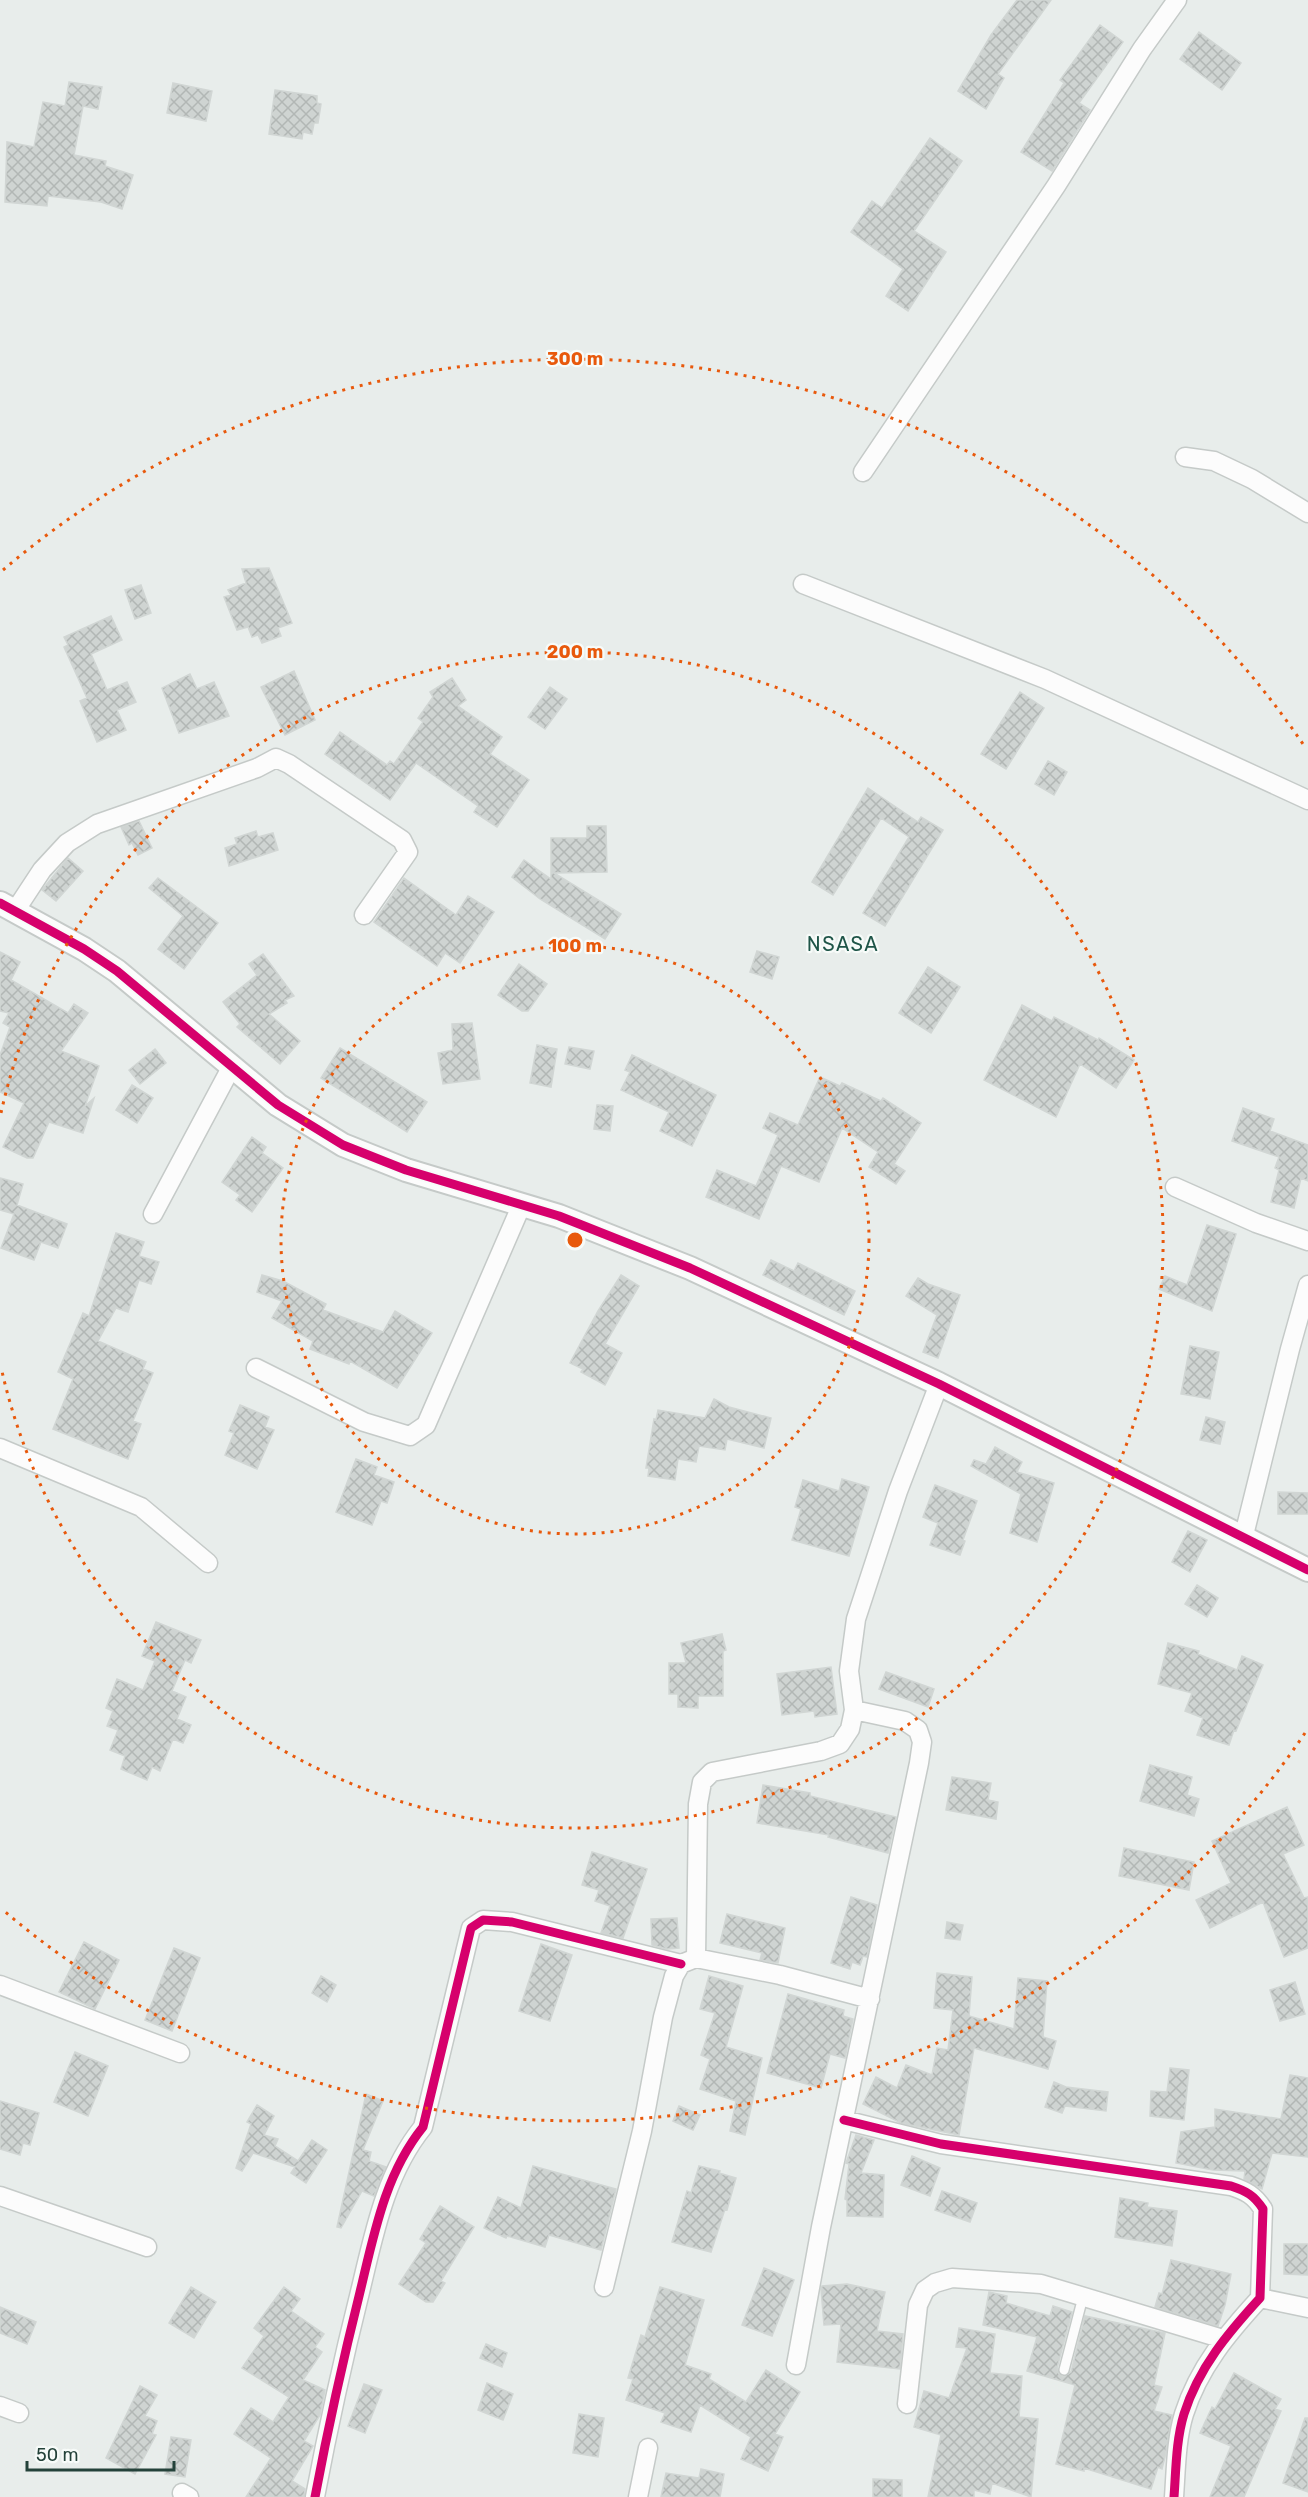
<svg xmlns="http://www.w3.org/2000/svg" width="1308" height="2497" viewBox="0 0 1308 2497" font-family="Rubik,sans-serif">
<style>
.building{fill:url(#building-cross-hatch);stroke:#d1d6d4;stroke-width:1.5}
.lines{fill:none;stroke-linecap:round;stroke-linejoin:round}
.service-casing{stroke:#c5cac8;stroke-width:12}
.minor-casing{stroke:#c5cac8;stroke-width:21}
.tertiary-casing{stroke:#c5cac8;stroke-width:26}
.service{stroke:#fcfcfc;stroke-width:9}
.minor{stroke:#fcfcfc;stroke-width:18}
.tertiary{stroke:#fcfcfc;stroke-width:22}
.cycleway-casing{stroke:#f7fbf9;stroke-width:13}
.cycleway{stroke:#d6006c;stroke-width:9}
.ring{fill:none;stroke:#e8590c;stroke-width:3;stroke-dasharray:3 6}
.labels{text-anchor:middle;dominant-baseline:central;stroke-width:4.5;stroke-linejoin:round;paint-order:stroke}
.quarter-label{font-size:20px;letter-spacing:1.5px;fill:#1f5548;stroke:#f7fbf9}
.centre{fill:#e8590c;stroke:#f7fbf9;stroke-width:3}
.ring-label{font-size:18px;text-anchor:middle;font-weight:bold;fill:#e8590c;stroke:#f7fbf9;stroke-width:4.5;stroke-linejoin:round;paint-order:stroke}
</style>
<defs>
<pattern id="building-cross-hatch" width="8" height="8" patternUnits="userSpaceOnUse" patternTransform="scale(1.5)"><rect width="8" height="8" fill="#cfd4d2"/><path d="M0 0l8 8M0 8l8-8" fill="none" stroke="#b2b7b5"/></pattern>
</defs>
<rect width="100%" height="100%" fill="#e8edeb"/>
<path class="building" d="M 1017,0 L 1051,0 L 998,74 L 1004,78 L 986,109 L 958,91 L 991,35 Z
M 1100,25 L 1123,42 L 1079,103 L 1090,110 L 1052,171 L 1021,152 L 1064,83 L 1060,80 Z
M 1199,32 L 1241,63 L 1222,90 L 1180,59 Z
M 69,82 L 102,87 L 98,109 L 83,106 L 74,155 L 106,161 L 105,166 L 133,175 L 122,209 L 101,202 L 48,196 L 47,206 L 5,202 L 7,142 L 34,147 L 43,102 L 65,106 Z
M 173,83 L 212,91 L 206,121 L 167,113 Z
M 275,90 L 317,96 L 317,103 L 321,104 L 318,123 L 314,123 L 312,134 L 303,132 L 302,139 L 269,134 Z
M 930,138 L 962,161 L 914,231 L 946,252 L 908,311 L 886,296 L 903,269 L 851,232 L 872,201 L 882,208 Z
M 269,568 L 292,623 L 278,628 L 281,636 L 262,643 L 258,635 L 252,637 L 248,627 L 237,630 L 224,597 L 231,595 L 228,590 L 246,583 L 242,569 Z
M 141,585 L 151,613 L 135,619 L 125,590 Z
M 111,616 L 122,640 L 91,654 L 107,690 L 127,682 L 136,702 L 117,710 L 126,730 L 97,742 L 80,701 L 87,698 L 64,647 L 68,645 L 64,637 Z
M 294,671 L 315,720 L 285,735 L 261,687 Z
M 190,674 L 197,689 L 214,682 L 229,716 L 179,733 L 162,688 Z
M 452,678 L 466,700 L 458,706 L 502,737 L 490,754 L 529,780 L 497,827 L 474,812 L 478,806 L 416,763 L 390,800 L 325,754 L 340,732 L 387,765 L 390,761 L 394,764 L 423,722 L 418,718 L 433,697 L 430,692 Z
M 550,687 L 567,699 L 545,729 L 528,717 Z
M 1020,692 L 1044,708 L 1006,769 L 981,754 Z
M 1048,761 L 1067,772 L 1054,795 L 1035,784 Z
M 868,788 L 918,822 L 921,817 L 943,830 L 885,926 L 863,913 L 909,837 L 881,818 L 833,895 L 812,882 Z
M 139,821 L 152,848 L 138,855 L 132,843 L 129,845 L 121,827 Z
M 587,826 L 606,826 L 607,872 L 554,873 L 621,914 L 605,939 L 540,899 L 512,877 L 524,860 L 551,879 L 551,838 L 587,838 Z
M 256,831 L 258,837 L 273,833 L 278,850 L 229,866 L 225,848 L 237,844 L 235,838 Z
M 68,858 L 83,871 L 56,901 L 42,890 Z
M 158,878 L 218,923 L 184,969 L 158,949 L 183,916 L 149,888 Z
M 404,878 L 456,915 L 468,896 L 494,912 L 460,963 L 445,953 L 437,966 L 374,922 Z
M 757,951 L 779,957 L 772,979 L 750,972 Z
M 0,952 L 20,962 L 11,980 L 68,1013 L 74,1004 L 88,1013 L 61,1051 L 99,1066 L 85,1106 L 94,1098 L 83,1133 L 49,1122 L 33,1158 L 27,1158 L 3,1147 L 24,1103 L 0,1092 L 0,1055 L 10,1027 L 3,1023 L 9,1013 L 0,1011 Z
M 263,954 L 294,996 L 285,1000 L 287,1003 L 269,1014 L 300,1041 L 280,1064 L 237,1027 L 240,1024 L 223,1002 L 257,975 L 249,964 Z
M 519,964 L 547,984 L 528,1011 L 522,1011 L 498,995 Z
M 928,967 L 960,987 L 931,1033 L 899,1013 Z
M 1022,1005 L 1052,1021 L 1054,1017 L 1098,1040 L 1099,1038 L 1134,1060 L 1116,1088 L 1080,1064 L 1056,1117 L 984,1080 Z
M 472,1023 L 480,1079 L 443,1084 L 438,1053 L 453,1050 L 452,1024 Z
M 537,1045 L 557,1049 L 551,1087 L 530,1083 Z
M 569,1047 L 594,1051 L 590,1069 L 565,1064 Z
M 340,1048 L 427,1102 L 407,1132 L 321,1078 Z
M 155,1049 L 166,1063 L 140,1084 L 129,1070 Z
M 632,1055 L 716,1095 L 692,1146 L 660,1131 L 669,1112 L 621,1090 L 630,1072 L 625,1070 Z
M 820,1077 L 840,1086 L 842,1083 L 881,1101 L 883,1098 L 921,1123 L 894,1164 L 905,1171 L 896,1184 L 869,1167 L 878,1152 L 842,1128 L 819,1182 L 781,1166 L 759,1219 L 706,1197 L 717,1170 L 756,1186 L 778,1135 L 763,1128 L 770,1113 L 798,1125 Z
M 132,1085 L 153,1098 L 137,1123 L 116,1110 Z
M 597,1105 L 613,1106 L 610,1131 L 594,1129 Z
M 1243,1108 L 1274,1119 L 1270,1131 L 1308,1145 L 1308,1181 L 1301,1178 L 1294,1208 L 1271,1202 L 1279,1170 L 1275,1168 L 1279,1157 L 1232,1141 Z
M 252,1137 L 266,1147 L 262,1153 L 283,1168 L 252,1212 L 236,1200 L 240,1195 L 222,1182 Z
M 0,1178 L 23,1184 L 17,1205 L 67,1224 L 58,1248 L 41,1242 L 34,1260 L 1,1248 L 14,1214 L 0,1210 Z
M 1207,1225 L 1236,1234 L 1212,1311 L 1159,1289 L 1165,1276 L 1187,1285 Z
M 116,1233 L 144,1242 L 139,1256 L 159,1262 L 151,1284 L 139,1280 L 128,1312 L 116,1308 L 98,1341 L 146,1362 L 143,1369 L 153,1373 L 133,1421 L 141,1424 L 128,1459 L 53,1429 L 73,1379 L 58,1372 L 83,1313 L 89,1316 Z
M 771,1260 L 794,1271 L 798,1263 L 855,1291 L 844,1315 L 763,1275 Z
M 262,1275 L 283,1281 L 326,1304 L 323,1310 L 383,1332 L 395,1311 L 432,1333 L 397,1388 L 350,1361 L 349,1364 L 310,1349 L 313,1341 L 272,1318 L 282,1301 L 257,1292 Z
M 621,1275 L 639,1286 L 605,1344 L 622,1353 L 605,1385 L 581,1372 L 583,1369 L 570,1363 L 598,1311 Z
M 918,1278 L 928,1284 L 960,1295 L 938,1358 L 923,1352 L 937,1315 L 906,1296 Z
M 1190,1346 L 1219,1352 L 1210,1399 L 1181,1394 Z
M 714,1399 L 729,1407 L 771,1418 L 764,1448 L 727,1439 L 725,1450 L 699,1446 L 696,1462 L 678,1459 L 675,1480 L 648,1476 L 649,1468 L 646,1468 L 654,1419 L 656,1420 L 658,1410 L 705,1418 Z
M 240,1405 L 269,1417 L 265,1427 L 274,1430 L 257,1469 L 225,1455 L 234,1433 L 229,1431 Z
M 1206,1417 L 1225,1422 L 1220,1444 L 1200,1440 Z
M 995,1447 L 1022,1462 L 1017,1472 L 1054,1483 L 1037,1542 L 1010,1533 L 1021,1494 L 971,1466 L 974,1460 L 986,1464 Z
M 356,1459 L 377,1467 L 374,1475 L 394,1482 L 387,1503 L 381,1501 L 372,1525 L 336,1512 Z
M 842,1479 L 869,1487 L 849,1556 L 792,1540 L 801,1509 L 795,1507 L 803,1480 L 839,1491 Z
M 935,1485 L 977,1501 L 963,1540 L 965,1541 L 960,1555 L 930,1545 L 938,1523 L 923,1517 Z
M 1278,1492 L 1308,1493 L 1308,1514 L 1278,1514 Z
M 1188,1531 L 1207,1540 L 1190,1572 L 1172,1562 Z
M 1197,1585 L 1218,1598 L 1207,1617 L 1185,1604 Z
M 156,1622 L 201,1640 L 191,1663 L 185,1660 L 172,1691 L 186,1697 L 177,1719 L 191,1725 L 183,1743 L 173,1739 L 160,1771 L 152,1767 L 147,1780 L 121,1769 L 125,1756 L 110,1750 L 118,1730 L 107,1726 L 113,1711 L 106,1708 L 117,1679 L 143,1690 L 155,1661 L 142,1656 Z
M 722,1634 L 726,1650 L 723,1651 L 723,1696 L 698,1696 L 698,1708 L 678,1707 L 678,1694 L 669,1694 L 669,1663 L 686,1663 L 681,1643 Z
M 1168,1643 L 1199,1651 L 1198,1654 L 1237,1670 L 1242,1656 L 1263,1665 L 1236,1731 L 1234,1730 L 1229,1745 L 1197,1735 L 1203,1718 L 1185,1711 L 1192,1693 L 1158,1684 Z
M 831,1667 L 837,1714 L 815,1717 L 814,1711 L 782,1715 L 777,1674 Z
M 886,1672 L 934,1689 L 928,1707 L 879,1689 Z
M 1150,1765 L 1192,1777 L 1187,1795 L 1199,1799 L 1194,1816 L 1140,1801 Z
M 952,1777 L 991,1783 L 988,1800 L 998,1802 L 996,1819 L 946,1810 Z
M 763,1785 L 810,1793 L 810,1796 L 896,1817 L 888,1853 L 828,1837 L 829,1835 L 757,1823 Z
M 1287,1807 L 1304,1845 L 1283,1854 L 1304,1898 L 1308,1897 L 1308,1948 L 1284,1957 L 1263,1902 L 1210,1928 L 1196,1900 L 1231,1883 L 1212,1841 Z
M 1124,1848 L 1194,1862 L 1189,1890 L 1119,1876 Z
M 592,1852 L 647,1869 L 623,1938 L 601,1933 L 610,1906 L 595,1901 L 599,1890 L 582,1885 Z
M 851,1897 L 877,1905 L 867,1957 L 863,1956 L 860,1965 L 852,1962 L 850,1969 L 831,1963 Z
M 727,1914 L 785,1928 L 778,1963 L 760,1960 L 762,1953 L 720,1943 Z
M 677,1918 L 679,1948 L 667,1949 L 652,1945 L 651,1919 Z
M 947,1922 L 963,1925 L 960,1940 L 945,1938 Z
M 84,1942 L 119,1960 L 95,2009 L 59,1992 Z
M 541,1944 L 572,1955 L 550,2021 L 519,2011 Z
M 174,1948 L 200,1958 L 172,2031 L 145,2020 Z
M 937,1973 L 972,1977 L 969,2016 L 1014,2029 L 1018,1978 L 1047,1981 L 1043,2037 L 1056,2041 L 1048,2069 L 974,2048 L 959,2135 L 901,2123 L 863,2104 L 876,2077 L 897,2088 L 906,2065 L 932,2075 L 937,2048 L 948,2050 L 953,2010 L 934,2008 Z
M 321,1976 L 336,1985 L 327,2002 L 312,1993 Z
M 709,1976 L 743,1986 L 726,2047 L 762,2058 L 745,2135 L 730,2131 L 736,2101 L 700,2089 L 710,2059 L 701,2055 L 715,2013 L 700,2009 Z
M 1295,1982 L 1305,2014 L 1280,2021 L 1270,1990 Z
M 788,1994 L 844,2010 L 843,2016 L 853,2019 L 845,2058 L 830,2054 L 821,2088 L 767,2073 Z
M 75,2052 L 108,2066 L 88,2116 L 54,2102 Z
M 1170,2068 L 1189,2070 L 1184,2120 L 1150,2116 L 1151,2091 L 1167,2092 Z
M 1290,2075 L 1308,2078 L 1308,2157 L 1272,2153 L 1262,2189 L 1244,2179 L 1245,2171 L 1213,2170 L 1176,2163 L 1181,2132 L 1215,2127 L 1215,2109 L 1281,2119 Z
M 1054,2082 L 1066,2087 L 1108,2092 L 1106,2111 L 1065,2106 L 1062,2113 L 1045,2107 Z
M 366,2094 L 383,2101 L 363,2150 L 371,2152 L 369,2161 L 386,2167 L 374,2196 L 362,2191 L 341,2228 L 337,2227 Z
M 0,2101 L 39,2113 L 30,2145 L 23,2143 L 20,2155 L 0,2149 Z
M 257,2105 L 274,2116 L 264,2135 L 278,2139 L 275,2146 L 298,2161 L 312,2140 L 327,2150 L 306,2183 L 291,2173 L 295,2167 L 253,2153 L 242,2171 L 236,2168 L 251,2124 L 247,2122 Z
M 679,2106 L 700,2115 L 693,2130 L 673,2121 Z
M 856,2135 L 874,2140 L 861,2173 L 884,2175 L 883,2217 L 847,2216 L 847,2200 L 845,2199 L 849,2164 L 846,2163 Z
M 912,2156 L 940,2168 L 930,2196 L 901,2185 Z
M 533,2166 L 616,2189 L 601,2250 L 549,2235 L 545,2247 L 507,2236 L 506,2238 L 484,2228 L 498,2197 L 521,2208 Z
M 699,2166 L 720,2171 L 719,2173 L 736,2178 L 727,2210 L 725,2209 L 711,2252 L 672,2242 L 687,2191 L 691,2193 Z
M 942,2191 L 977,2203 L 970,2222 L 935,2210 Z
M 1120,2198 L 1148,2203 L 1147,2207 L 1177,2211 L 1172,2246 L 1115,2237 Z
M 440,2206 L 474,2227 L 441,2281 L 445,2283 L 433,2302 L 426,2302 L 399,2284 L 426,2243 L 420,2239 Z
M 1284,2244 L 1308,2244 L 1308,2275 L 1284,2274 Z
M 1171,2260 L 1231,2274 L 1225,2305 L 1218,2326 L 1155,2307 L 1159,2293 L 1162,2294 Z
M 764,2268 L 794,2280 L 772,2336 L 742,2325 Z
M 847,2284 L 885,2292 L 877,2331 L 903,2334 L 900,2369 L 837,2362 L 841,2324 L 824,2325 L 821,2289 L 822,2286 Z
M 191,2287 L 216,2302 L 194,2338 L 169,2323 Z
M 284,2287 L 300,2299 L 291,2311 L 324,2334 L 315,2347 L 322,2352 L 303,2380 L 325,2390 L 320,2415 L 304,2441 L 313,2446 L 292,2481 L 305,2489 L 304,2497 L 246,2497 L 271,2458 L 234,2434 L 251,2408 L 273,2422 L 289,2397 L 242,2368 L 264,2336 L 254,2328 Z
M 660,2287 L 704,2300 L 685,2365 L 711,2374 L 709,2379 L 746,2402 L 766,2370 L 800,2392 L 775,2434 L 783,2437 L 768,2471 L 741,2459 L 751,2437 L 700,2405 L 691,2432 L 661,2422 L 665,2413 L 626,2400 L 633,2379 L 628,2378 L 641,2335 L 645,2337 Z
M 989,2292 L 1007,2296 L 1006,2303 L 1050,2316 L 1053,2306 L 1072,2312 L 1057,2368 L 1059,2374 L 1063,2377 L 1071,2372 L 1085,2316 L 1165,2333 L 1154,2385 L 1162,2387 L 1154,2411 L 1172,2415 L 1165,2457 L 1162,2469 L 1158,2467 L 1151,2489 L 1084,2468 L 1084,2471 L 1056,2464 L 1075,2385 L 1027,2371 L 1037,2337 L 983,2325 Z
M 0,2307 L 36,2322 L 27,2344 L 0,2333 Z
M 959,2328 L 995,2334 L 990,2373 L 1022,2376 L 1019,2417 L 1038,2419 L 1031,2497 L 992,2483 L 990,2494 L 974,2490 L 974,2497 L 928,2497 L 941,2435 L 914,2427 L 924,2391 L 949,2398 L 967,2348 L 956,2347 Z
M 486,2344 L 507,2353 L 502,2367 L 480,2358 Z
M 1234,2373 L 1281,2399 L 1275,2409 L 1281,2411 L 1244,2497 L 1210,2497 L 1231,2446 L 1200,2433 L 1212,2407 L 1215,2409 Z
M 487,2383 L 513,2394 L 503,2420 L 478,2410 Z
M 364,2384 L 382,2390 L 365,2433 L 348,2426 Z
M 140,2386 L 157,2395 L 145,2416 L 157,2421 L 152,2434 L 156,2435 L 135,2474 L 106,2458 Z
M 579,2414 L 604,2418 L 598,2457 L 573,2453 Z
M 1305,2418 L 1308,2418 L 1308,2492 L 1283,2483 Z
M 171,2437 L 191,2440 L 185,2477 L 165,2474 Z
M 701,2469 L 724,2474 L 720,2497 L 661,2497 L 666,2473 L 699,2478 Z
M 873,2479 L 902,2480 L 902,2497 L 873,2497 Z"/>
<g class="lines">
<defs>
<path id="service" d="M 1064,2370 L 1083,2297"/>
<path id="minor" d="M 1185,457 L 1214,461 L 1252,479 L 1308,513
M 863,472 L 1056,186 L 1142,49 L 1177,0
M 803,584 L 1045,679 L 1308,800
M 15,911 L 42,870 L 67,843 L 97,824 L 257,768 L 276,758 L 289,764 L 402,840 L 408,852 L 364,915
M 1175,1187 L 1256,1223 L 1308,1241
M 153,1214 L 232,1066
M 256,1368 L 364,1422 L 410,1436 L 426,1425 L 522,1204
M 0,1448 L 141,1507 L 208,1563
M 1243,1539 L 1290,1349 L 1308,1285
M 696,1958 L 698,1804 L 702,1782 L 712,1772 L 821,1751 L 840,1744 L 850,1729 L 854,1710 L 849,1671 L 856,1619 L 898,1491 L 939,1384
M 0,1985 L 180,2053
M 844,2120 L 941,2144 L 1231,2186 C 1246,2191 1254,2195 1263,2209 L 1260,2298 C 1228,2333 1199,2367 1184,2414 C 1176,2440 1176,2470 1174,2497
M 0,2196 L 147,2247
M 604,2287 L 642,2131 L 663,2017 L 674,1976 L 681,1964 L 696,1958 L 780,1975 L 870,1999
M 1260,2298 L 1308,2308
M 796,2365 L 821,2227 L 919,1763 L 922,1742 L 918,1730 L 905,1721 L 854,1710
M 907,2404 L 918,2305 L 925,2290 L 935,2283 L 952,2278 L 1041,2284 L 1223,2339
M 0,2406 L 19,2413
M 182,2493 L 189,2497
M 315,2497 C 328,2428 343,2360 360,2292 C 374,2234 385,2174 423,2127 L 471,1928 L 483,1920 L 512,1922 L 681,1964
M 638,2497 L 648,2448"/>
<path id="tertiary" d="M 0,903 L 84,949 L 117,971 L 278,1105 L 343,1145 L 406,1170 L 559,1216 L 690,1268 L 939,1384 L 1308,1570"/>
</defs>
<use href="#service" class="service-casing"/>
<use href="#minor" class="minor-casing"/>
<use href="#tertiary" class="tertiary-casing"/>
<use href="#service" class="service"/>
<use href="#minor" class="minor"/>
<use href="#tertiary" class="tertiary"/>
<defs>
<path id="cycleway" d="M 0,903 L 84,949 L 117,971 L 278,1105 L 343,1145 L 406,1170 L 559,1216 L 690,1268 L 939,1384 L 1308,1570
M 844,2120 L 941,2144 L 1231,2186 C 1246,2191 1254,2195 1263,2209 L 1260,2298 C 1228,2333 1199,2367 1184,2414 C 1176,2440 1176,2470 1174,2497
M 315,2497 C 328,2428 343,2360 360,2292 C 374,2234 385,2174 423,2127 L 471,1928 L 483,1920 L 512,1922 L 681,1964"/>
</defs>
<use href="#cycleway" class="cycleway-casing"/>
<use href="#cycleway" class="cycleway"/>
</g>
<g class="ring">
<circle cx="575" cy="1240" r="294"/>
<path d="M1 1113A588 588 0 1 1 1 1367"/>
<path d="M1305 1733A881 881 0 0 1 3 1910M3 570A881 881 0 0 1 1305 747"/>
</g>
<g class="labels">
<g class="quarter-label">
<text x="843" y="944">NSASA</text>
</g>
</g>
<circle cx="575" cy="1240" r="9" class="centre"/>
<g class="ring-label">
<text x="575" y="365">300 m</text>
<text x="575" y="658">200 m</text>
<text x="575" y="952">100 m</text>
</g>
<path d="M27 2461v9h147v-9" fill="none" stroke="#24423a" stroke-width="3"/>
<text x="36" y="2461" font-size="18" fill="#24423a" stroke="#f7fbf9" stroke-width="4.5" paint-order="stroke">50 m</text>
</svg>
